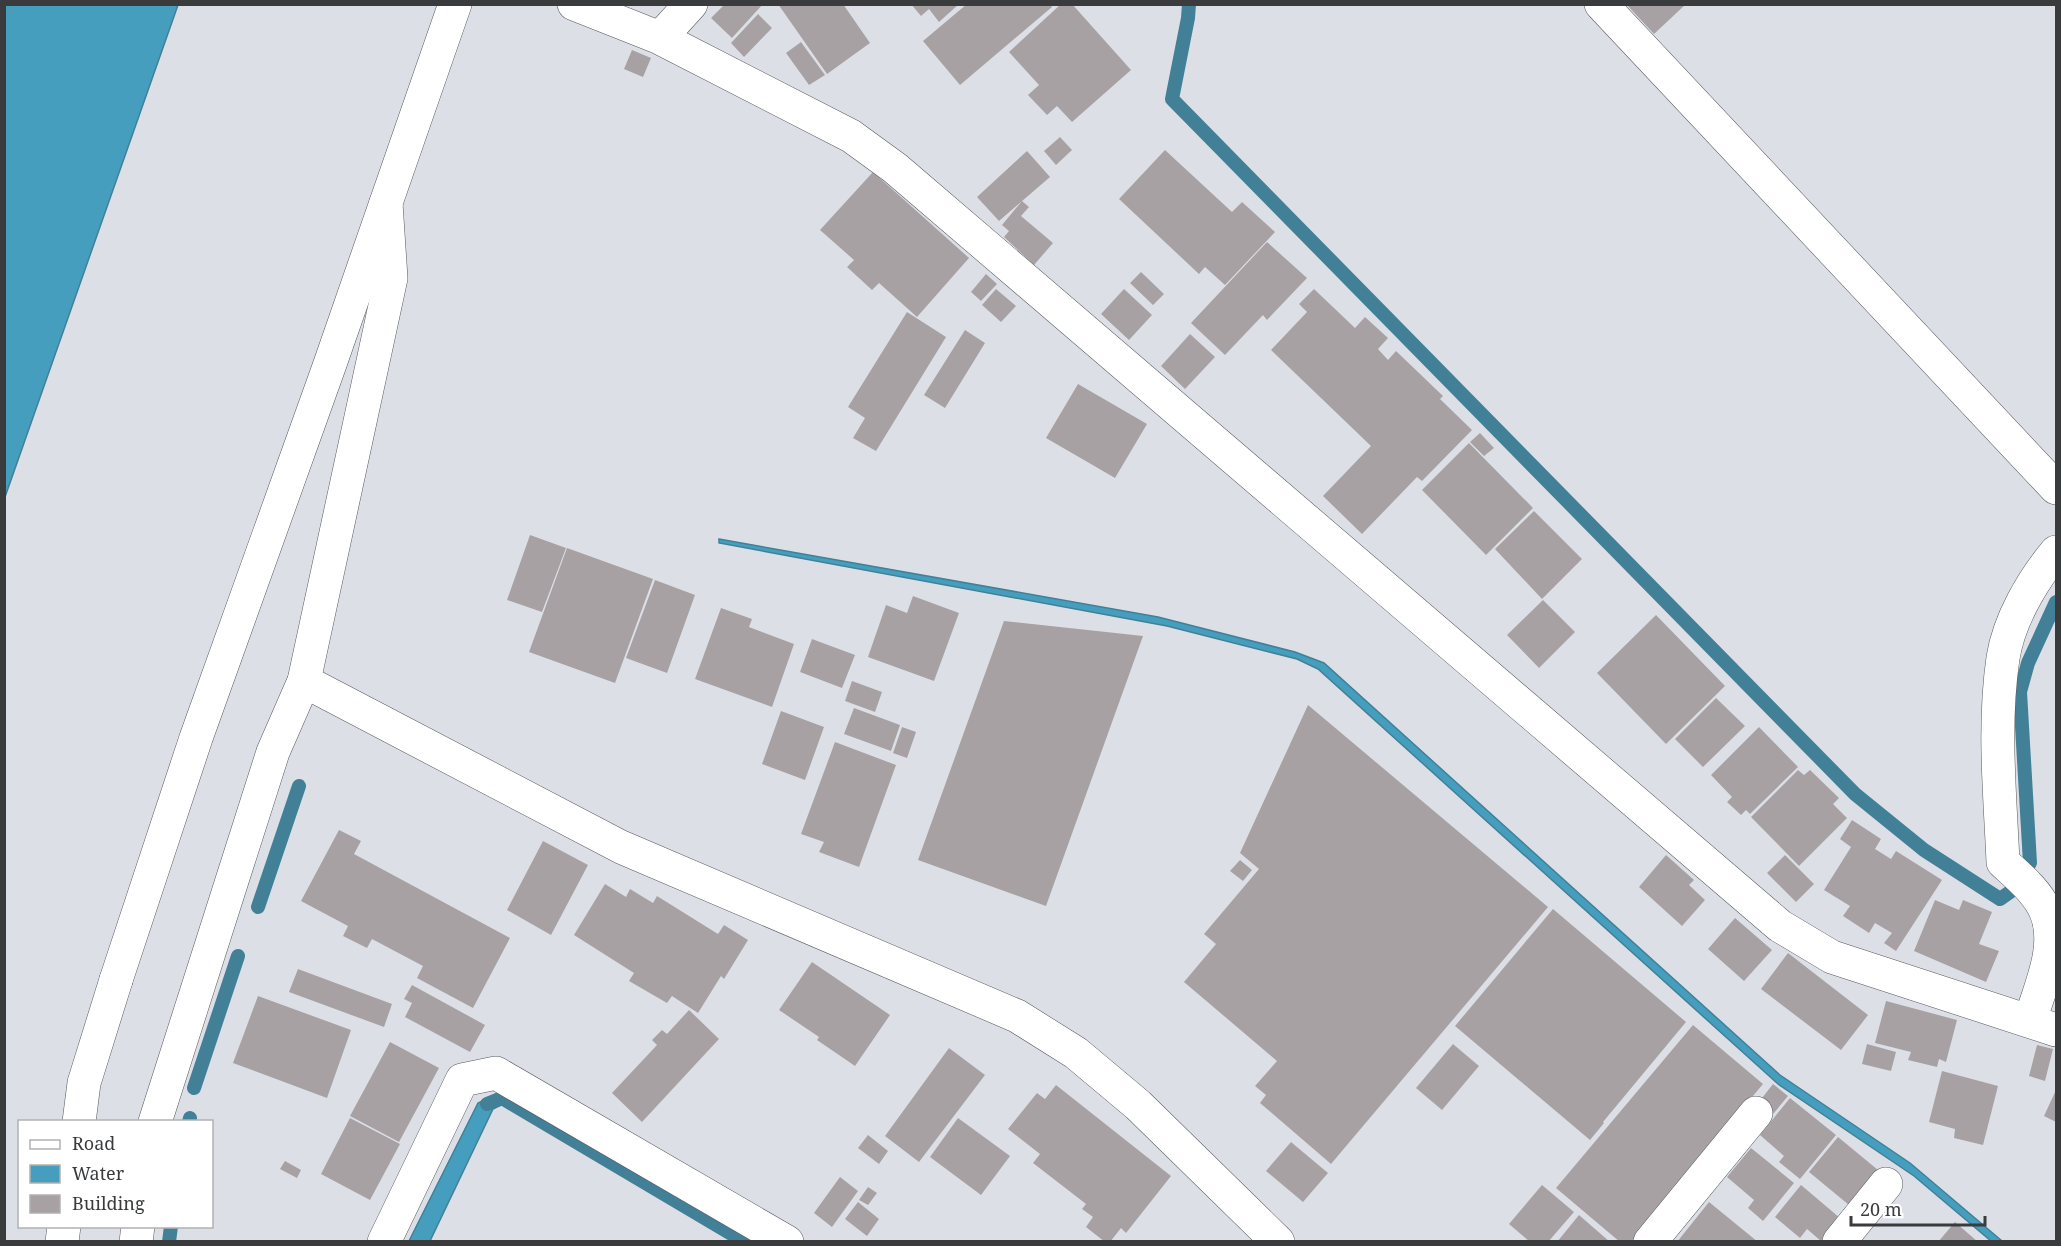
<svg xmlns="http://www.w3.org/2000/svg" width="2061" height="1246" viewBox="0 0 2061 1246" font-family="'Noto Serif',serif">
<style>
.water{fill:#459ebd;stroke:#418097;stroke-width:1.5}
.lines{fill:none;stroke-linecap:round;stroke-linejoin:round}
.stream{stroke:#418097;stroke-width:14}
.building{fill:#a8a1a4}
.minor-casing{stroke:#55585e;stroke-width:34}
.tertiary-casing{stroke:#55585e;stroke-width:34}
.minor{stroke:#fff;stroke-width:33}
.tertiary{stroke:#fff;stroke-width:33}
</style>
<rect width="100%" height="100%" fill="#dce0e6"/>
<path class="water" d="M 5,4 L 178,5 L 5,497 L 4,5 Z
M 719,539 L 1158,617 L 1295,652 L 1324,663 L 1780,1075 L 1910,1163 L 2002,1241 L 1991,1241 L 1914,1176 L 1778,1084 L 1318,669 L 1297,659 L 1167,626 L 719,543 Z
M 497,1094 L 507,1102 L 493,1109 L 430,1241 L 409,1241 L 478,1103 Z"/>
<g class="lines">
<path class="stream" d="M 1189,4 L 1188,18 L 1172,99 L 1855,794 L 1924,850 L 2000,899 L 2010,892
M 2030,863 L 2020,692 L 2028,663 L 2056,602
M 258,907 L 299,786
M 194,1088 L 238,956
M 487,1104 L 502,1098 L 745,1242
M 189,1122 L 190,1118
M 169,1242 L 171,1226"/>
</g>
<path class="building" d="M 725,4 L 763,4 L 732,38 L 711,18 Z
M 778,4 L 843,4 L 870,43 L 827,74 Z
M 911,4 L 959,4 L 939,22 L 929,9 L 921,16 Z
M 967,4 L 1050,4 L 1052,7 L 960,85 L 923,41 Z
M 1061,4 L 1072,4 L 1131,70 L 1072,122 L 1057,106 L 1047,115 L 1028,95 L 1039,85 L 1009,52 Z
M 1626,4 L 1686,4 L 1654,34 Z
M 758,14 L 772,28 L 744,57 L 731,43 Z
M 801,42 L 825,75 L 809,85 L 786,53 Z
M 632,50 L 651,58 L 643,77 L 624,69 Z
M 1060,137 L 1072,150 L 1056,165 L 1044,151 Z
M 1165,150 L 1232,212 L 1242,202 L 1275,232 L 1225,285 L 1205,267 L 1199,274 L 1119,199 Z
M 1027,151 L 1050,177 L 999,221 L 977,197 Z
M 873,172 L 969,258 L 917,317 L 879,283 L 872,290 L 847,267 L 854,260 L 820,230 Z
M 1022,201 L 1029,207 L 1021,216 L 1053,243 L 1034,265 L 1004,237 L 1009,231 L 1002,225 Z
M 1267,242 L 1307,278 L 1267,320 L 1263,315 L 1225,355 L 1191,323 Z
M 1141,272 L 1164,294 L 1153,305 L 1130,283 Z
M 986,274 L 997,284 L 981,301 L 971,292 Z
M 996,289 L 1016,306 L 1001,322 L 982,305 Z
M 1124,289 L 1152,315 L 1129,340 L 1101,314 Z
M 1314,289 L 1355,328 L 1365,317 L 1388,338 L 1378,349 L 1388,360 L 1396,351 L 1443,396 L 1440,399 L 1472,430 L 1422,481 L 1417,477 L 1362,534 L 1323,496 L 1371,446 L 1271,350 L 1307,312 L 1299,304 Z
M 907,312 L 946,337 L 876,451 L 853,438 L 865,418 L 848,407 Z
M 965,330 L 985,343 L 945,408 L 924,395 Z
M 1190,334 L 1215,357 L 1185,389 L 1161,366 Z
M 1078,384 L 1147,424 L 1115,478 L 1046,438 Z
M 1480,433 L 1494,448 L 1484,456 L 1470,442 Z
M 1469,443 L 1533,508 L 1486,555 L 1422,490 Z
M 1534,511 L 1582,559 L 1542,599 L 1495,549 Z
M 530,535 L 566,548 L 542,612 L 507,600 Z
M 567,548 L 653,579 L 615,683 L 529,652 Z
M 655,580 L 695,595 L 667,673 L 626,658 Z
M 913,596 L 959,613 L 934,681 L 868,657 L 886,605 L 907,613 Z
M 1543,600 L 1575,632 L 1539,668 L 1507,635 Z
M 721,608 L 752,619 L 749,627 L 794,644 L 772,707 L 695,679 Z
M 1656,615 L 1725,686 L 1666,744 L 1597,673 Z
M 1004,621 L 1143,636 L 1046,906 L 918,860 Z
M 812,639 L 855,655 L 842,688 L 800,672 Z
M 852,681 L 882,692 L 875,712 L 845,701 Z
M 1716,698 L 1745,726 L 1703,767 L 1675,739 Z
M 1308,705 L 1548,907 L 1331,1164 L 1260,1103 L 1266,1095 L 1255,1086 L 1277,1061 L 1184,982 L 1216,944 L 1204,934 L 1259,869 L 1240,853 Z
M 854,708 L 900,725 L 891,751 L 844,734 Z
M 781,711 L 824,727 L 805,780 L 762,764 Z
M 902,727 L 916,732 L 907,758 L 893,753 Z
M 1759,727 L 1798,767 L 1750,814 L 1746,810 L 1741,815 L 1727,802 L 1732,797 L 1711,775 Z
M 835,742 L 896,765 L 859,867 L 819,852 L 824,842 L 801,834 Z
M 1798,770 L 1804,775 L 1810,770 L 1839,798 L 1833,804 L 1847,818 L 1799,866 L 1751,817 Z
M 1852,820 L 1881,839 L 1875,849 L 1891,859 L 1896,851 L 1942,880 L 1896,951 L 1884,943 L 1892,933 L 1875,923 L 1869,933 L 1843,916 L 1850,906 L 1824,890 L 1851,847 L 1840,839 Z
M 339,830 L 361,841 L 354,854 L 510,938 L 473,1008 L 417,978 L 423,966 L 372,939 L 367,948 L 343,936 L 348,926 L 301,901 Z
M 543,841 L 588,865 L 551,935 L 507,910 Z
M 1666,855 L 1694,880 L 1689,885 L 1705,900 L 1682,926 L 1639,887 Z
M 1785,855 L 1814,884 L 1796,902 L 1767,873 Z
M 1240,860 L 1252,870 L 1243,881 L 1230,871 Z
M 605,884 L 626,897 L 630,889 L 653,903 L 657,896 L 718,934 L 724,925 L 748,940 L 724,979 L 721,976 L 698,1013 L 672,996 L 667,1003 L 629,981 L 634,973 L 574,935 Z
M 1935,900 L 1959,910 L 1963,900 L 1992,912 L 1979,944 L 1999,951 L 1986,982 L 1914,951 Z
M 1553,909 L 1686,1022 L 1603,1122 L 1604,1123 L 1590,1140 L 1455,1026 Z
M 1735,918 L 1772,950 L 1744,981 L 1708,949 Z
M 1788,953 L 1868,1015 L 1841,1050 L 1761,989 Z
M 812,962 L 890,1015 L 855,1066 L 817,1040 L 819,1037 L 779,1010 Z
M 298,969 L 392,1004 L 384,1027 L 289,992 Z
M 412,985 L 485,1025 L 470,1052 L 405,1017 L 412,1003 L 404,999 Z
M 258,996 L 351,1030 L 327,1098 L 233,1063 Z
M 1886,1001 L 1957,1020 L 1946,1062 L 1939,1059 L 1937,1067 L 1908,1060 L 1911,1052 L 1875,1043 Z
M 689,1010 L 719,1039 L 642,1122 L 612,1093 L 657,1045 L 652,1040 L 662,1030 L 667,1034 Z
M 1693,1025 L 1763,1084 L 1631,1242 L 1620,1242 L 1556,1188 Z
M 390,1042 L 439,1068 L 399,1142 L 350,1116 Z
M 1453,1044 L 1479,1066 L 1442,1110 L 1416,1088 Z
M 1867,1044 L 1896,1052 L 1891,1071 L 1862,1064 Z
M 2037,1045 L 2053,1049 L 2045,1081 L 2029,1076 Z
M 949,1048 L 985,1075 L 919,1162 L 885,1136 Z
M 1942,1071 L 1998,1086 L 1983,1145 L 1954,1138 L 1955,1129 L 1929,1122 Z
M 1773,1084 L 1788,1096 L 1769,1119 L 1755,1107 Z
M 1056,1085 L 1171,1176 L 1126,1233 L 1121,1228 L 1110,1242 L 1105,1242 L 1086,1227 L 1093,1217 L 1082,1209 L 1086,1204 L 1033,1163 L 1040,1154 L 1008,1129 L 1037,1093 L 1045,1099 Z
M 2056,1090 L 2056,1122 L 2044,1116 Z
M 1790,1098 L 1836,1135 L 1800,1179 L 1779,1162 L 1784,1156 L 1760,1135 Z
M 350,1118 L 400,1144 L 370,1200 L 321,1174 Z
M 958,1118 L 1010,1156 L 981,1195 L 930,1157 Z
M 868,1135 L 888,1151 L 879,1164 L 858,1148 Z
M 1838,1137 L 1878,1170 L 1849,1205 L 1809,1172 Z
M 1291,1142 L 1328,1173 L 1303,1202 L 1266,1171 Z
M 1751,1148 L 1794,1183 L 1763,1221 L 1748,1208 L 1754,1200 L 1727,1177 Z
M 285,1161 L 301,1170 L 297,1178 L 280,1169 Z
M 840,1177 L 858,1191 L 832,1227 L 814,1213 Z
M 1542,1185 L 1574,1212 L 1548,1242 L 1530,1242 L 1509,1224 Z
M 1801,1185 L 1840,1218 L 1821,1241 L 1807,1229 L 1800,1238 L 1775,1217 Z
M 868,1187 L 877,1193 L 868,1205 L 859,1200 Z
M 858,1202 L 879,1219 L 867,1236 L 845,1219 Z
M 1709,1202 L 1758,1242 L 1677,1242 Z
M 1579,1215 L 1610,1242 L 1557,1242 Z
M 1955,1222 L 1978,1242 L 1938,1242 Z"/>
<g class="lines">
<defs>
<path id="minor" d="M 574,4 L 660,38 L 851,136 L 895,168 L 1780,926 L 1832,957 L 2056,1030
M 1601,4 L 2056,488
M 660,38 L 691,4
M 2030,1021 C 2040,987 2060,947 2046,912 C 2038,892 2018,876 2003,862 C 2000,794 1993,726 2003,658 C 2009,620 2032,581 2056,552
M 79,1122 L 84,1083 L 116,980
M 155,1122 L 273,752 L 304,681 L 391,278 L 386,203
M 62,1242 L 64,1226
M 136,1242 L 138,1226
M 384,1242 L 462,1080 L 496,1073 L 787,1242
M 1650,1242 L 1756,1113
M 1839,1242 L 1886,1184"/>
<path id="tertiary" d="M 304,681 L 621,847 L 1017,1016 L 1076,1053 L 1138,1105 L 1278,1242
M 116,980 L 196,738 L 330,364 L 455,4"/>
</defs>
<use href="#minor" class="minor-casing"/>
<use href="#tertiary" class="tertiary-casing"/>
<use href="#minor" class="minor"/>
<use href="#tertiary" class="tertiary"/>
</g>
<rect width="2061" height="1246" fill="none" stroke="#393b3d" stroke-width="12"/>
<rect x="18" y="1120" width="195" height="108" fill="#ffffff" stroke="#b0b1b1" stroke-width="1.5"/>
<rect x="30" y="1140" width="30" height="9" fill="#ffffff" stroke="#b0b1b1" stroke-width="1.5"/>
<text x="72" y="1150" font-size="18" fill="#393b3d">Road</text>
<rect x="30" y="1165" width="30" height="18" fill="#459ebd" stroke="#b0b1b1" stroke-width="1.5"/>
<text x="72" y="1180" font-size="18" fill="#393b3d">Water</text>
<rect x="30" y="1195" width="30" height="18" fill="#a8a1a4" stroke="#b0b1b1" stroke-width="1.5"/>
<text x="72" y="1210" font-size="18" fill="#393b3d">Building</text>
<path d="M1851 1216v9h134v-9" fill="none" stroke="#393b3d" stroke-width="3"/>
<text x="1860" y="1216" font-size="18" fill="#393b3d" stroke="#ffffff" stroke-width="4.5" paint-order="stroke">20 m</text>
</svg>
